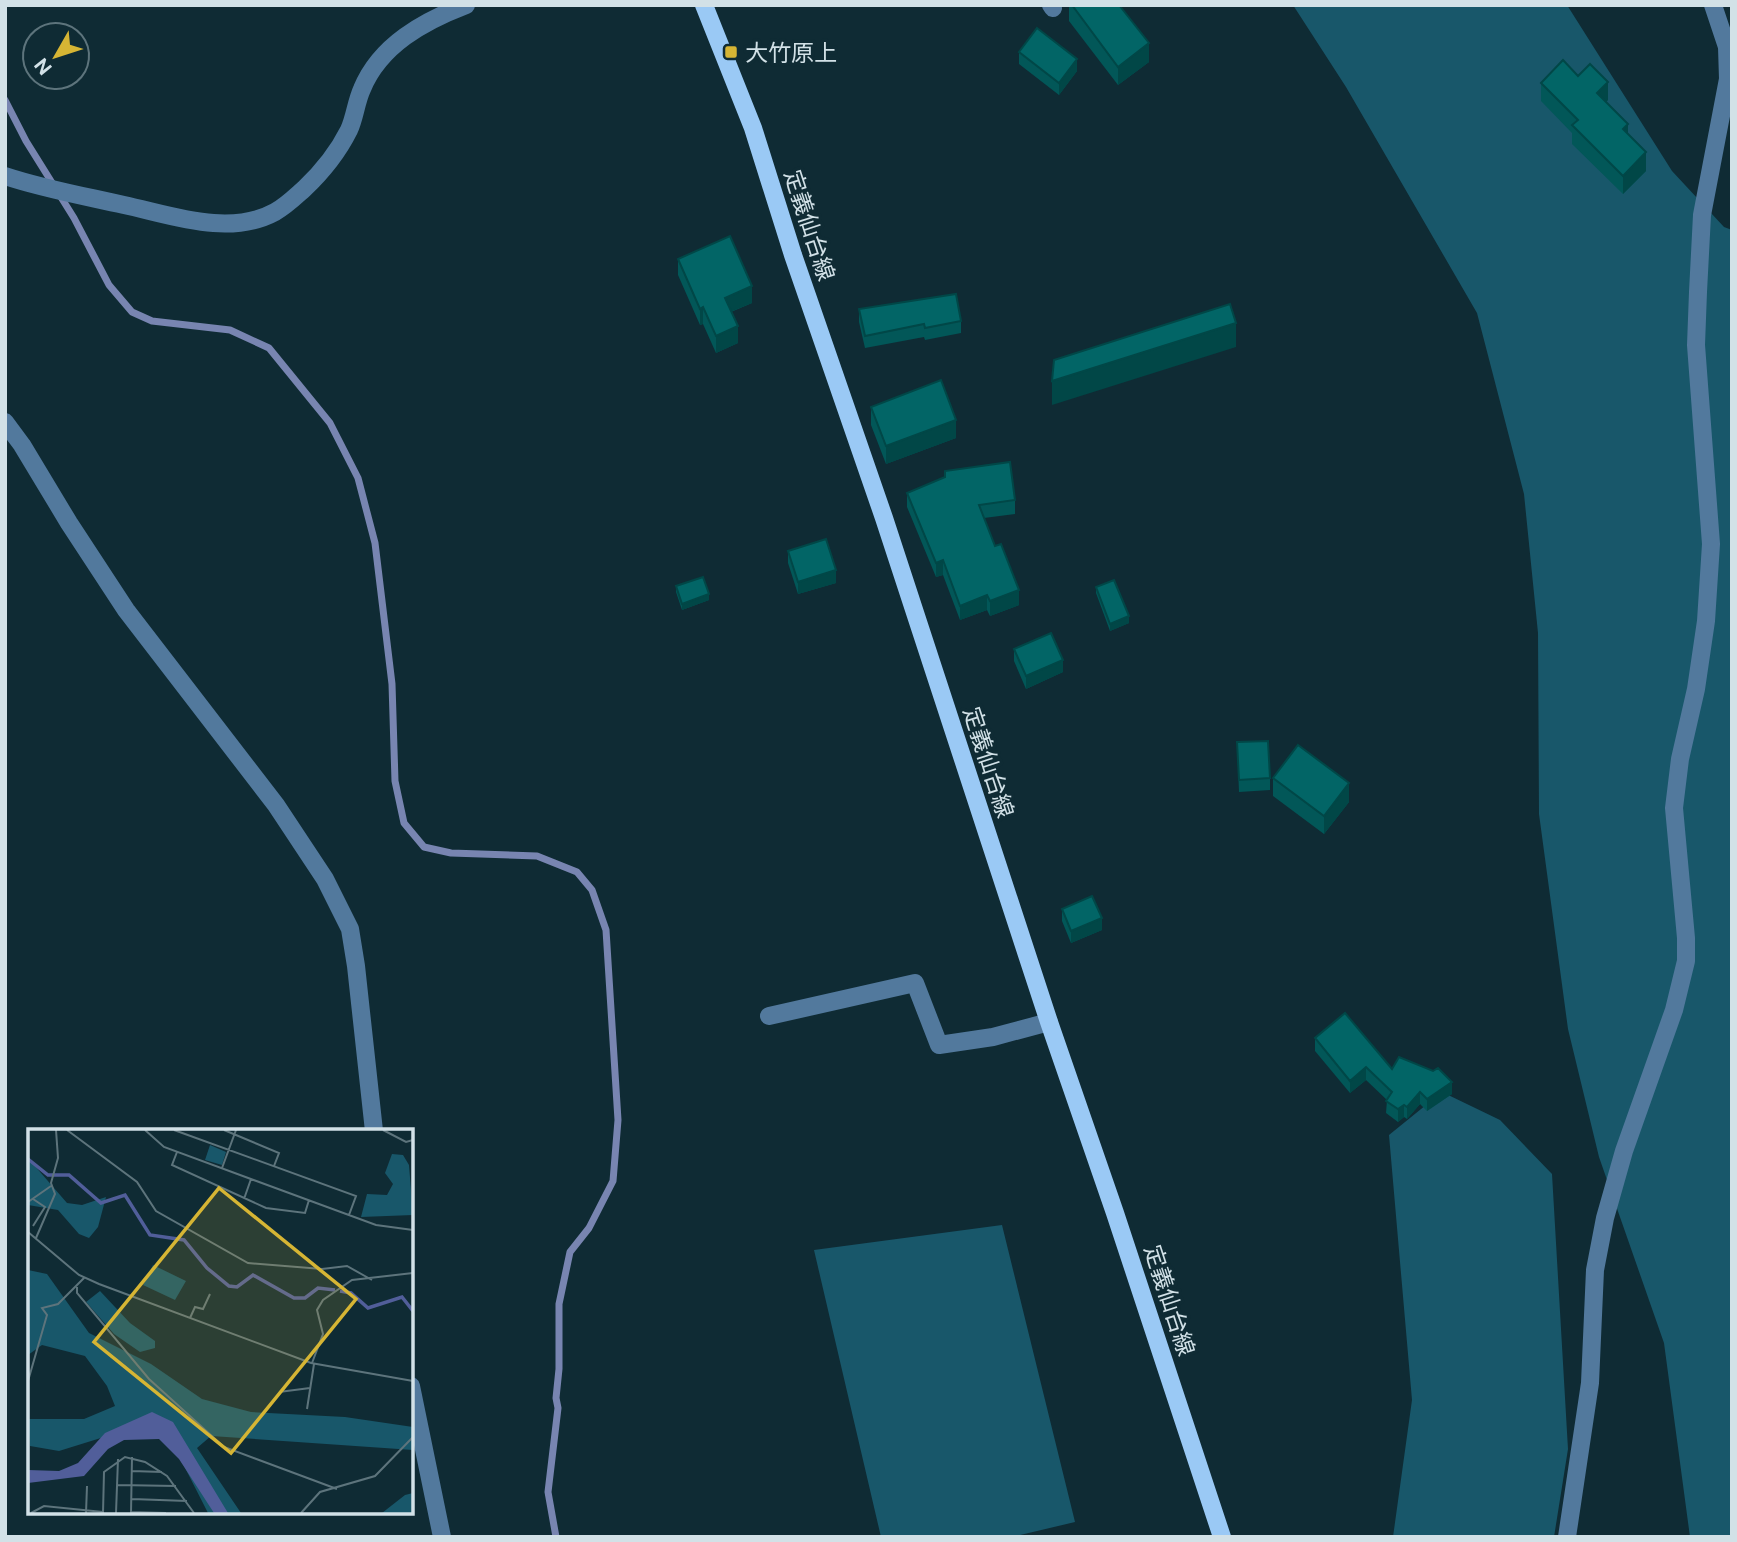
<svg xmlns="http://www.w3.org/2000/svg" width="1737" height="1542" viewBox="0 0 1737 1542" font-family="'Public Sans','Noto Sans JP',sans-serif">
<style>
.green{fill:#18576a}
.lines{fill:none;stroke-linecap:round;stroke-linejoin:round}
.stream{stroke:#7885b1;stroke-width:7}
.minor{stroke:#52799d;stroke-width:18}
.major{stroke:#9ac9f5;stroke-width:18}
.wall{fill:#025758}
.shaded-wall{fill:#014747}
.building{fill:#026566;stroke:#014747;stroke-width:2}
.poi-dot{fill:#d6b534;stroke:#0f2b34;stroke-width:2.5}
.labels{text-anchor:middle;dominant-baseline:central;stroke-width:7;stroke-linejoin:round;paint-order:stroke}
.poi-label{font-size:23px;fill:#d2e1e7;stroke:#0f2b34;text-anchor:start}
.street-label{font-size:23px;fill:#d2e1e7;stroke:#0f2b34}
.inset-river{fill:none;stroke:#515e9a;stroke-width:3.5}
.inset-road{fill:none;stroke:#5d747c;stroke-width:2}
.view{fill:#d6b534;fill-opacity:0.15;stroke:#d6b534;stroke-width:3.5}
.inset-edge{fill:none;stroke:#d2e1e7;stroke-width:3.5}
</style>
<rect width="100%" height="100%" fill="#0f2b34"/>
<path class="green" d="M 1293,5 L 1567,5 L 1672,171 L 1724,227 L 1732,230 L 1732,1537 L 1690,1537 L 1664,1343 L 1599,1157 L 1568,1029 L 1539,814 L 1538,633 L 1524,494 L 1477,313 L 1346,87 Z
M 1442,1092 L 1500,1120 L 1552,1174 L 1568,1449 L 1554,1537 L 1393,1537 L 1412,1400 L 1389,1135 Z
M 1002,1225 L 1075,1522 L 1012,1537 L 881,1537 L 814,1250 Z"/>
<g class="lines">
<path class="stream" d="M 5,100 L 26,141 L 74,218 L 109,285 L 132,312 L 152,321 L 230,330 L 269,348 L 330,423 L 358,478 L 375,543 L 392,684 L 395,781 L 404,823 L 424,847 L 451,853 L 537,856 L 577,872 L 592,890 L 606,930 L 618,1120 L 613,1181 L 589,1228 L 570,1252 L 559,1304 L 559,1369 L 556,1398 L 558,1408 L 548,1492 L 556,1537"/>
<path class="minor" d="M 1051,5 L 1053,8
M 5,176 C 44,189 84,196 124,205 C 171,215 229,237 275,212 C 286,206 295,197 304,189 C 322,172 338,152 349,130 C 355,117 356,102 362,89 C 380,45 424,21 466,5
M 5,422 L 22,445 L 69,523 L 126,610 L 276,805 L 325,879 L 350,929 L 356,966 L 374,1131
M 769,1016 L 915,983 L 939,1045 L 993,1037 L 1049,1022
M 411,1386 L 442,1537
M 1567,1537 L 1590,1383 L 1595,1270 L 1605,1218 L 1624,1151 L 1674,1010 L 1686,961 L 1686,938 L 1674,808 L 1680,759 L 1696,689 L 1706,621 L 1711,544 L 1696,345 L 1698,292 L 1702,215 L 1728,79 L 1727,47 L 1713,5"/>
<path class="major" d="M 704,5 L 753,128 L 793,255 L 884,518 L 1049,1022 L 1115,1213 L 1222,1537"/>
</g>
<path class="wall" d="M 1069,5 L 1119,5 L 1149,62 L 1118,85 L 1069,21 Z
M 1019,52 L 1077,71 L 1059,95 L 1019,64 Z
M 1578,76 L 1608,100 L 1606,102 L 1628,134 L 1646,171 L 1623,194 L 1572,144 L 1572,133 L 1541,101 L 1541,83 Z
M 678,259 L 752,303 L 731,312 L 738,343 L 716,353 L 703,324 L 700,325 L 678,275 Z
M 859,309 L 961,321 L 961,333 L 925,340 L 924,337 L 865,348 L 859,322 Z
M 871,407 L 956,438 L 886,464 L 871,425 Z
M 945,471 L 1015,500 L 1015,514 L 984,518 L 1019,605 L 990,616 L 987,610 L 960,620 L 943,575 L 936,577 L 907,507 L 907,493 L 945,478 Z
M 788,551 L 836,583 L 798,594 L 788,563 Z
M 676,586 L 709,600 L 682,610 L 676,592 Z
M 1096,587 L 1129,623 L 1110,631 L 1096,593 Z
M 1014,649 L 1063,672 L 1026,689 L 1014,661 Z
M 1237,742 L 1270,778 L 1270,790 L 1239,792 Z
M 1273,778 L 1349,802 L 1324,834 L 1273,796 Z
M 1062,909 L 1102,930 L 1071,943 L 1062,921 Z
M 1315,1038 L 1392,1069 L 1452,1094 L 1427,1111 L 1420,1104 L 1407,1119 L 1404,1117 L 1398,1122 L 1386,1113 L 1387,1100 L 1366,1080 L 1350,1093 L 1315,1051 Z"/>
<path class="shaded-wall" d="M 1149,43 L 1149,62 L 1118,85 L 1118,67 Z
M 1077,59 L 1077,71 L 1059,95 L 1059,83 Z
M 1608,82 L 1608,100 L 1597,111 L 1597,93 Z
M 1628,124 L 1628,143 L 1623,129 Z
M 1646,152 L 1646,171 L 1623,194 L 1623,176 Z
M 752,286 L 752,303 L 725,314 L 725,298 Z
M 703,307 L 703,324 L 700,325 L 700,309 Z
M 1236,323 L 1236,347 L 1052,405 L 1052,381 Z
M 738,326 L 738,343 L 716,353 L 716,336 Z
M 956,420 L 956,438 L 886,464 L 886,446 Z
M 943,560 L 943,575 L 936,577 L 936,563 Z
M 836,570 L 836,583 L 798,594 L 798,582 Z
M 1019,590 L 1019,605 L 990,616 L 990,601 Z
M 709,594 L 709,600 L 682,610 L 682,604 Z
M 987,595 L 987,610 L 960,620 L 960,606 Z
M 1129,616 L 1129,623 L 1110,631 L 1110,624 Z
M 1063,660 L 1063,672 L 1026,689 L 1026,676 Z
M 1349,783 L 1349,802 L 1324,834 L 1324,816 Z
M 1102,918 L 1102,930 L 1071,943 L 1071,931 Z
M 1366,1067 L 1366,1080 L 1350,1093 L 1350,1081 Z
M 1452,1082 L 1452,1094 L 1427,1111 L 1427,1099 Z
M 1420,1092 L 1420,1104 L 1407,1119 L 1407,1107 Z
M 1404,1105 L 1404,1117 L 1398,1122 L 1398,1109 Z"/>
<path class="building" d="M 1072,5 L 1119,5 L 1149,43 L 1118,67 Z
M 1037,28 L 1077,59 L 1059,83 L 1019,52 Z
M 1563,60 L 1578,76 L 1590,64 L 1608,82 L 1597,93 L 1628,124 L 1623,129 L 1646,152 L 1623,176 L 1572,125 L 1578,120 L 1541,83 Z
M 730,236 L 752,286 L 725,298 L 738,326 L 716,336 L 703,307 L 700,309 L 678,259 Z
M 956,294 L 961,321 L 925,328 L 924,324 L 865,336 L 859,309 Z
M 1230,304 L 1236,323 L 1052,381 L 1054,360 Z
M 941,380 L 956,420 L 886,446 L 871,407 Z
M 1010,462 L 1015,500 L 979,505 L 995,546 L 1001,544 L 1019,590 L 990,601 L 987,595 L 960,606 L 943,560 L 936,563 L 907,493 L 945,477 L 945,471 Z
M 826,539 L 836,570 L 798,582 L 788,551 Z
M 703,577 L 709,594 L 682,604 L 676,586 Z
M 1114,580 L 1129,616 L 1110,624 L 1096,587 Z
M 1051,633 L 1063,660 L 1026,676 L 1014,649 Z
M 1268,741 L 1270,778 L 1239,780 L 1237,742 Z
M 1298,745 L 1349,783 L 1324,816 L 1273,778 Z
M 1092,896 L 1102,918 L 1071,931 L 1062,909 Z
M 1345,1013 L 1392,1069 L 1399,1057 L 1433,1071 L 1438,1068 L 1452,1082 L 1427,1099 L 1420,1092 L 1407,1107 L 1404,1105 L 1398,1109 L 1386,1101 L 1392,1092 L 1366,1067 L 1350,1081 L 1315,1038 Z"/>
<rect class="poi-dot" x="724" y="45" width="14" height="14" rx="3.5"/>
<g class="labels">
<g class="poi-label">
<text x="745" y="52">大竹原上</text>
</g>
<g class="street-label">
<text transform="translate(810 225) rotate(72)">定義仙台線</text>
<text transform="translate(989 762) rotate(72)">定義仙台線</text>
<text transform="translate(1170 1300) rotate(72)">定義仙台線</text>
</g>
</g>
<g transform="translate(28 1129)">
<rect width="385" height="385" fill="#0f2b34"/>
<path d="M 182,16 L 198,23 L 194,36 L 177,31 ZM 364,25 L 375,26 L 381,36 L 385,86 L 333,88 L 339,65 L 359,66 L 365,55 L 357,44 ZM 0,29 L 39,74 L 54,76 L 78,68 L 70,98 L 61,109 L 51,105 L 30,81 L 0,76 ZM 125,136 L 158,152 L 147,171 L 115,156 ZM 0,141 L 19,145 L 61,204 L 123,235 L 174,270 L 223,283 L 317,288 L 385,298 L 385,321 L 183,307 L 169,319 L 213,384 L 180,384 L 151,327 L 136,309 L 111,305 L 76,308 L 31,322 L 2,317 L 0,290 L 56,290 L 87,277 L 79,257 L 57,227 L 14,216 L 0,226 ZM 72,162 L 102,194 L 127,212 L 127,219 L 112,223 L 86,205 L 58,173 ZM 385,364 L 385,384 L 354,384 L 377,366 Z" fill="#18576a"/>
<path d="M 124,283 L 145,293 L 200,384 L 186,384 L 151,330 L 131,310 L 96,311 L 80,320 L 56,347 L 0,354 L 0,341 L 31,342 L 50,334 L 77,304 Z" fill="#515e9a"/>
<path class="inset-river" d="M 0,30 L 20,46 L 41,46 L 73,74 L 97,66 L 122,106 L 156,111 L 179,139 L 201,157 L 209,158 L 225,146 L 266,169 L 277,169 L 290,159 L 307,161M 312,162 L 323,164 L 340,179 L 374,168 L 385,182"/>
<path class="inset-road" d="M 39,1 L 109,53 L 128,82 L 220,134 L 294,140 L 319,137 L 344,151M 117,1 L 136,18 L 348,96 L 385,101M 146,1 L 328,67 L 321,86M 196,1 L 251,24 L 246,37M 355,1 L 378,13 L 385,11M 149,23 L 144,36 L 238,79 L 277,84 L 281,71M 194,39 L 208,1M 5,70 L 17,78 L 5,97M 216,70 L 223,50M 0,73 L 23,57M 0,103 L 51,146 L 71,155 L 283,234 L 385,252M 8,109 L 27,65 L 23,54 L 30,29 L 28,1M 49,158 L 49,164 L 121,250 L 196,318 L 309,360M 162,189 L 167,178 L 175,180 L 182,165M 284,234 L 295,205 L 289,181 L 295,171 L 324,151 L 385,144M 0,252 L 19,186 L 14,179 L 30,175 L 56,149M 251,263 L 282,259M 279,280 L 286,235M 104,342 L 134,343M 90,356 L 148,357M 104,370 L 159,372M 103,383 L 138,384M 3,384 L 16,377 L 75,383M 58,384 L 59,357M 75,384 L 76,343 L 97,328 L 117,333 L 139,347 L 166,384M 88,384 L 90,330M 103,384 L 104,328M 273,384 L 292,363 L 347,347 L 385,308"/>
<path class="view" d="M 191,59 L 328,170 L 203,324 L 66,213 Z"/>
<rect width="385" height="385" class="inset-edge"/>
</g>
<rect width="1737" height="1542" fill="none" stroke="#d2e1e7" stroke-width="14"/>
<g transform="translate(56 56) rotate(231)"><circle r="33" fill="#0f2b34" stroke="#5d747c" stroke-width="2"/>
<path d="M0-5L12 26L0 18L-12 26Z" fill="#d6b534"/>
<text y="-10" font-size="19" font-weight="bold" text-anchor="middle" fill="#d2e1e7">N</text>
</g>
</svg>
